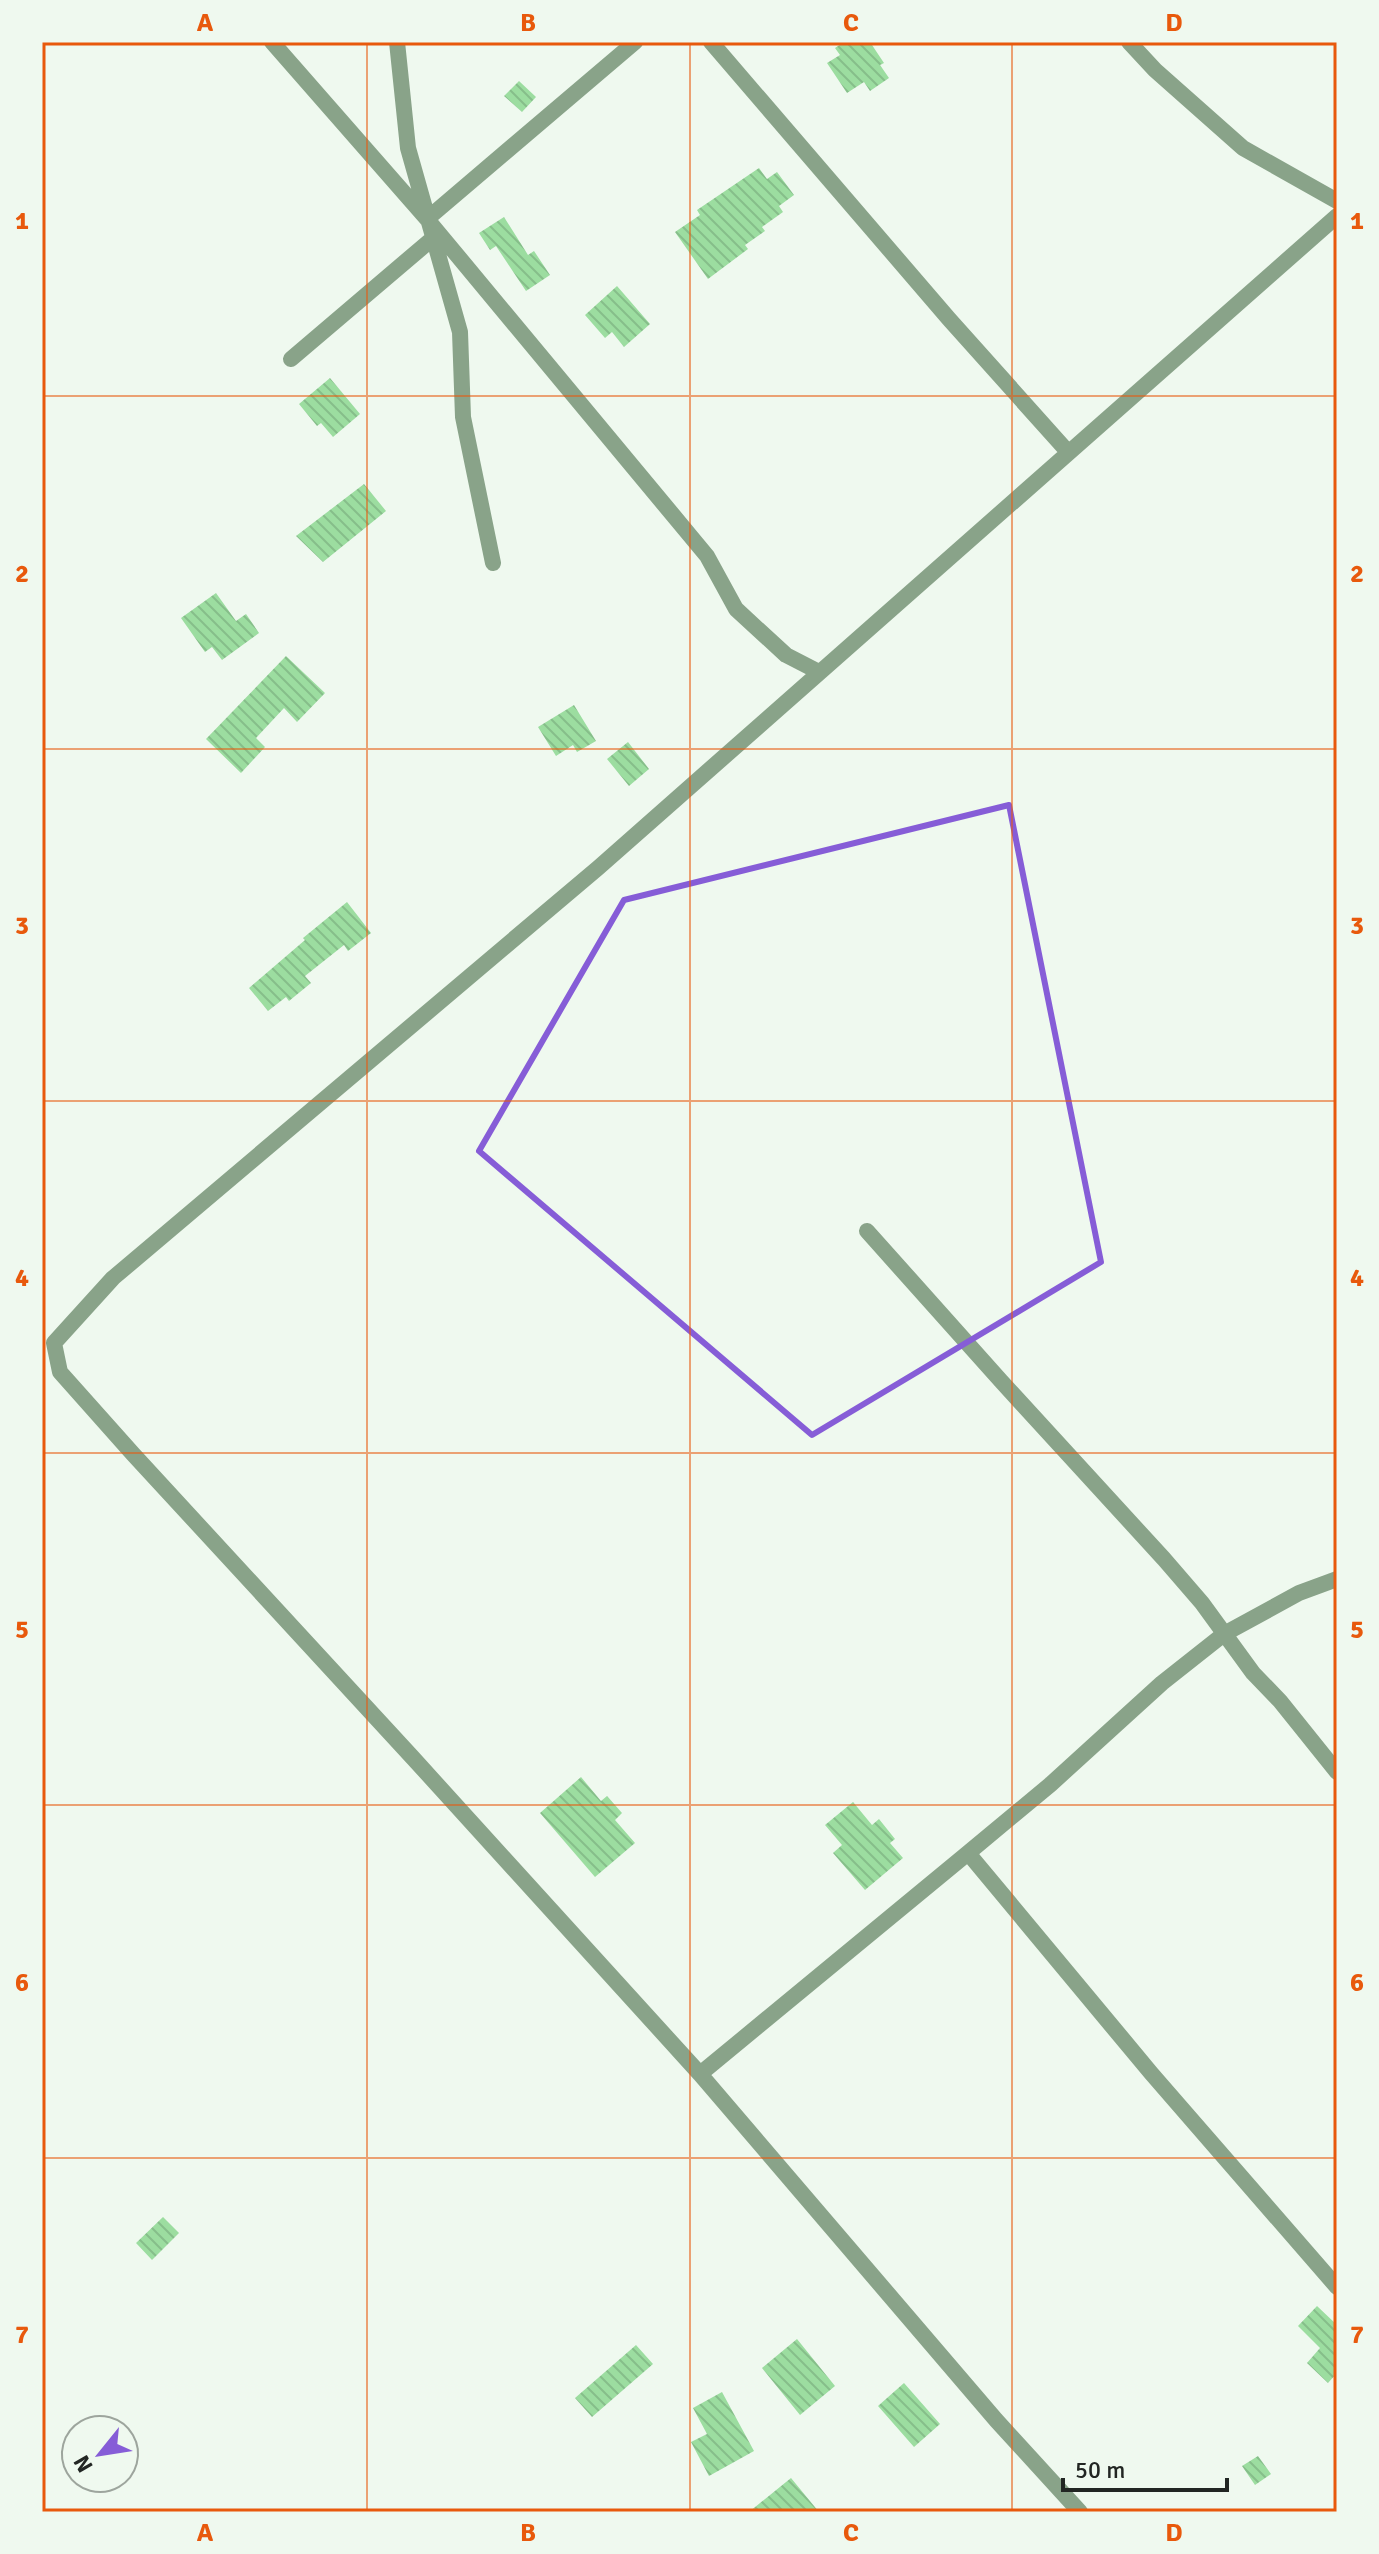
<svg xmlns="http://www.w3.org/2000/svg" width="1379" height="2554" viewBox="0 0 1379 2554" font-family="Signika,sans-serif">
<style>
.building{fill:url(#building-back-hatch)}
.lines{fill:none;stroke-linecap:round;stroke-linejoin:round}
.street{stroke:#89a389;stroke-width:16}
.marked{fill:none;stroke:#865dd7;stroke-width:6;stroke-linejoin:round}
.grid{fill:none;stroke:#e8590c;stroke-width:2;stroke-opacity:0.55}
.neatline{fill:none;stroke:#e8590c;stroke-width:3}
.grid-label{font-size:26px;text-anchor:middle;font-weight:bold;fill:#e8590c}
</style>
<defs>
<pattern id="building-back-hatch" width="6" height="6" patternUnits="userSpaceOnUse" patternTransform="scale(2)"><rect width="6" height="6" fill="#9cdda0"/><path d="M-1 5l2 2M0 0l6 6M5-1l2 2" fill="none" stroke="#86be8a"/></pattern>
</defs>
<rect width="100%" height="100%" fill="#eff9ef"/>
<path class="building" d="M 844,42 L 870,42 L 884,63 L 880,65 L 889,78 L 870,91 L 864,82 L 847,93 L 827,63 L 840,55 L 835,48 Z
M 519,81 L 536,97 L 522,112 L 504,96 Z
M 759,168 L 767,179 L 777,172 L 794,195 L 779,206 L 783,212 L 762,227 L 765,231 L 745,245 L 748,249 L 708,279 L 675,232 L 700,215 L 697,210 Z
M 504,217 L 528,255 L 534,251 L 550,275 L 526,291 L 496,246 L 490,250 L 479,233 Z
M 617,286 L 650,324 L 624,347 L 612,332 L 605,338 L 585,315 Z
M 330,378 L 360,414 L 333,437 L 321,423 L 317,426 L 299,404 Z
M 364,484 L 386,511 L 323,562 L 296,536 Z
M 216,593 L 236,621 L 246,614 L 259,633 L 222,660 L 212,647 L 205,652 L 181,618 Z
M 286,656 L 325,693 L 297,722 L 284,708 L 256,738 L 265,747 L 241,773 L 206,739 Z
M 574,705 L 596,741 L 577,752 L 573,745 L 556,756 L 538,727 Z
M 628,742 L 649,769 L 629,786 L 607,759 Z
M 347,902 L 371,933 L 348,951 L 344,945 L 305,976 L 311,983 L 289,1001 L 286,997 L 268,1011 L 249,988 L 305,940 L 303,938 Z
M 581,1777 L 601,1801 L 607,1796 L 622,1813 L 615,1820 L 635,1843 L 595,1877 L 540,1813 Z
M 853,1802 L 872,1825 L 879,1819 L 895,1839 L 890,1843 L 903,1858 L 865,1890 L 833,1853 L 842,1845 L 825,1825 Z
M 163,2217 L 179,2233 L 152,2260 L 136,2243 Z
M 1317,2306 L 1337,2325 L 1337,2373 L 1328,2383 L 1307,2363 L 1320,2348 L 1298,2326 Z
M 797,2339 L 835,2386 L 800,2415 L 762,2368 Z
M 636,2345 L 653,2364 L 592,2417 L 575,2398 Z
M 904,2383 L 940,2424 L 914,2447 L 878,2406 Z
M 722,2392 L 754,2451 L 709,2476 L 691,2442 L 707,2434 L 693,2408 Z
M 1258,2456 L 1271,2474 L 1255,2485 L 1242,2466 Z
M 791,2478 L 819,2512 L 749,2512 Z"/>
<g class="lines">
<path class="street" d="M 272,42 L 427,219 L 707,556 L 736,609 L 786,655 L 819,672
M 397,42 L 408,148 L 460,332 L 463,417 L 493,563
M 711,42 L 949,319 L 1068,452
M 1129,42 L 1155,70 L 1243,148 L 1337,201
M 427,219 L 635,42
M 291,359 L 432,239
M 867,1231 L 1001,1381 L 1164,1559 L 1202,1603 L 1253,1673 L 1280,1701 L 1337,1772
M 968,1853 L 1051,1784 L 1162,1683 L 1224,1634 L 1299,1593 L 1337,1579
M 700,2074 L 413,1758 L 133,1454 L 60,1372 L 54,1343 L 113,1278 L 598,868 L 1337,216
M 1080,2512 L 996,2420 L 700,2074 L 968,1853 L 1151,2073 L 1337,2287"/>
</g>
<path class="marked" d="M 1009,805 L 1101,1262 L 812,1435 L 479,1151 L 624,900 Z"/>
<path class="grid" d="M 367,42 L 367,2512M 690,42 L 690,2512M 1012,42 L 1012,2512M 42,396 L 1337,396M 42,749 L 1337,749M 42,1101 L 1337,1101M 42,1453 L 1337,1453M 42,1805 L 1337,1805M 42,2158 L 1337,2158"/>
<rect width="1379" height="2554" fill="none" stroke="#eff9ef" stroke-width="88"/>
<g transform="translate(100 2454) rotate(240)"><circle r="38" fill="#eff9ef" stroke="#9da59d" stroke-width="2"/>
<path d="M0-6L14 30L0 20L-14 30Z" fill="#865dd7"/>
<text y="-12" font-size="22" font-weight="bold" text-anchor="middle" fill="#222623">N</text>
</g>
<path d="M1063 2478v12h164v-12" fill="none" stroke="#222623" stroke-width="4"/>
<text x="1075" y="2478" font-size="24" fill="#222623" stroke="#eff9ef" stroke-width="6" paint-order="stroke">50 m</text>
<rect x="44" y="44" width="1291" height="2466" class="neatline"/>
<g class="grid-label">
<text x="205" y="31">A</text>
<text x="528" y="31">B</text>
<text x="851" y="31">C</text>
<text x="1174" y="31">D</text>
<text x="22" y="229">1</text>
<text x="1357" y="229">1</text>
<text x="22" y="582">2</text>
<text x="1357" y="582">2</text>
<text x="22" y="934">3</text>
<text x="1357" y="934">3</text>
<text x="22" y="1286">4</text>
<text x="1357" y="1286">4</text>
<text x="22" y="1638">5</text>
<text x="1357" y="1638">5</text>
<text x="22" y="1991">6</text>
<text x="1357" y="1991">6</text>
<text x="22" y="2343">7</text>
<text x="1357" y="2343">7</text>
<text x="205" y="2541">A</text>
<text x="528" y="2541">B</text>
<text x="851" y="2541">C</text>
<text x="1174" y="2541">D</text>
</g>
</svg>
